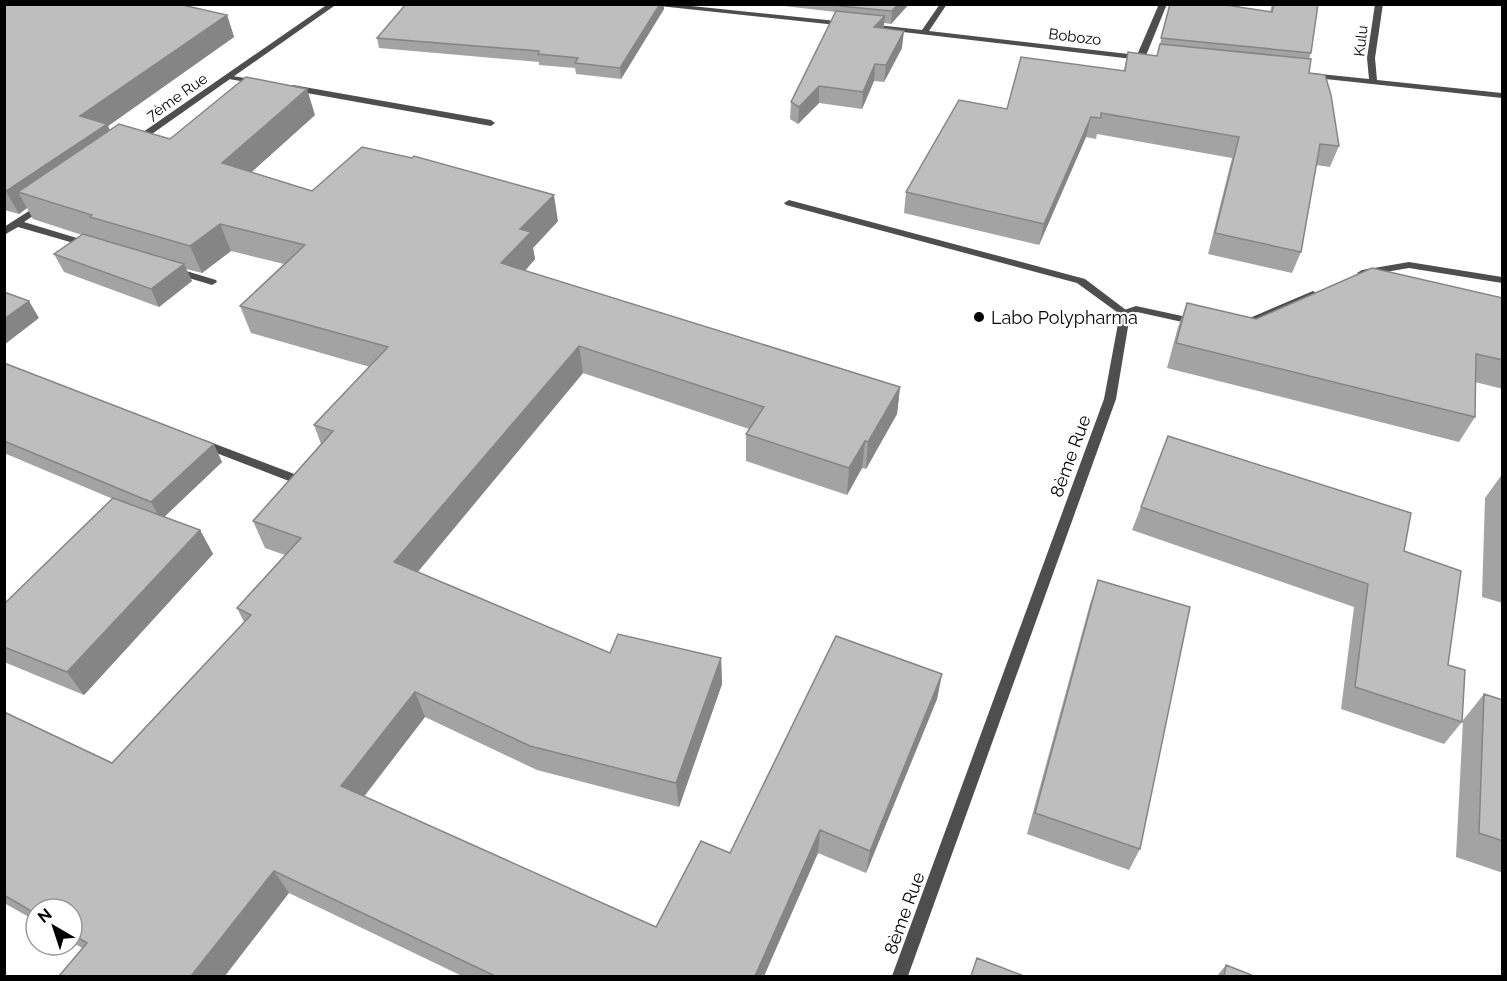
<svg xmlns="http://www.w3.org/2000/svg" width="1507" height="981" viewBox="0 0 1507 981" font-family="Raleway,sans-serif">
<style>
.lines{fill:none;stroke-linecap:round;stroke-linejoin:round}
.service{fill:#4e4e4e;fill-rule:evenodd}
.minor{fill:#4e4e4e;fill-rule:evenodd}
.wall{fill:#a3a3a3}
.shaded-wall{fill:#858585}
.building{fill:#bebebe;stroke:#858585;stroke-width:1.5}
.poi-dot{fill:#000;stroke:#fff;stroke-width:2}
.labels{text-anchor:middle;dominant-baseline:central;stroke-width:4.5;stroke-linejoin:round;paint-order:stroke}
.far-street-label{font-size:15px;fill:#000;stroke:#fff}
.poi-label{font-size:18px;fill:#000;stroke:#fff;text-anchor:start}
.street-label{font-size:18px;fill:#000;stroke:#fff}
</style>
<rect width="100%" height="100%" fill="#fff"/>
<g class="lines">
<path class="service" d="M 226,75 L 258,80 L 262,82 L 258,84 L 229,79 L 225,77 Z
M 293,85 L 491,120 L 495,123 L 491,126 L 290,90 L 290,86 Z
M 789,200 L 1085,279 L 1130,313 L 1129,315 L 1121,315 L 1077,283 L 786,205 L 784,203 Z"/>
<path class="minor" d="M 328,4 L 337,4 L 139,143 L 133,143 L 133,139 Z
M 641,4 L 672,4 L 846,22 L 850,24 L 846,26 Z
M 940,4 L 947,4 L 929,31 L 1137,55 L 1159,4 L 1167,4 L 1145,58 L 1141,60 L 869,28 L 865,26 L 869,24 L 922,30 Z
M 1375,4 L 1383,4 L 1375,58 L 1377,80 L 1502,93 L 1502,98 L 1307,77 L 1307,73 L 1310,73 L 1369,79 L 1367,58 Z
M 43,202 L 48,205 L 46,207 L 24,222 L 90,242 L 90,246 L 84,246 L 18,227 L 4,235 L 4,227 Z
M 1409,262 L 1502,277 L 1502,283 L 1409,268 L 1362,276 L 1357,273 L 1362,270 Z
M 173,267 L 216,280 L 217,282 L 212,285 L 169,272 L 169,268 Z
M 1313,291 L 1318,294 L 1317,296 L 1250,325 L 1241,326 L 1236,323 L 1237,321 L 1245,320 Z
M 1136,306 L 1196,319 L 1201,322 L 1196,325 L 1137,312 L 1130,315 L 1116,399 L 908,976 L 892,976 L 1104,399 L 1120,313 L 1121,311 Z
M 202,439 L 297,475 L 299,478 L 293,482 L 289,481 L 198,446 L 196,443 L 198,440 Z"/>
</g>
<path class="wall" d="M 4,4 L 227,15 L 234,37 L 108,126 L 110,130 L 170,139 L 315,115 L 251,172 L 312,191 L 558,221 L 533,248 L 535,259 L 525,271 L 900,387 L 897,414 L 866,469 L 862,468 L 847,495 L 746,461 L 746,434 L 749,429 L 583,373 L 418,572 L 610,653 L 721,658 L 722,684 L 679,807 L 537,770 L 425,717 L 364,797 L 656,927 L 730,853 L 942,674 L 937,699 L 866,873 L 818,853 L 764,976 L 462,976 L 289,893 L 82,948 L 72,942 L 72,909 L 36,909 L 36,921 L 4,903 L 4,712 L 112,763 L 244,622 L 237,608 L 285,555 L 265,548 L 253,521 L 321,444 L 314,425 L 370,367 L 251,333 L 240,306 L 284,264 L 231,251 L 202,273 L 186,269 L 192,281 L 159,307 L 64,272 L 54,254 L 82,235 L 33,219 L 27,208 L 19,214 L 4,210 Z
M 784,4 L 909,4 L 891,24 L 884,23 L 884,28 L 902,48 L 884,82 L 874,81 L 862,109 L 819,103 L 798,124 L 790,119 L 791,102 L 836,12 L 784,6 Z
M 1170,4 L 1270,12 L 1272,4 L 1318,4 L 1311,53 L 1309,59 L 1309,73 L 1339,146 L 1330,167 L 1316,165 L 1301,252 L 1292,273 L 1208,254 L 1232,158 L 1097,134 L 1096,139 L 1086,137 L 1039,245 L 904,213 L 906,192 L 1124,70 L 1128,52 L 1157,56 Z
M 664,9 L 621,79 L 576,74 L 575,68 L 539,65 L 539,62 L 379,48 L 377,38 Z
M 1503,298 L 1503,389 L 1475,382 L 1475,417 L 1459,442 L 1167,368 L 1178,327 L 1187,303 L 1256,319 Z
M 4,363 L 222,462 L 164,517 L 200,530 L 213,554 L 84,695 L 4,662 L 4,604 L 113,499 L 4,453 Z
M 1503,473 L 1503,603 L 1482,597 L 1485,498 Z
M 1141,507 L 1404,551 L 1448,665 L 1462,722 L 1444,744 L 1341,709 L 1354,607 L 1132,530 Z
M 1098,580 L 1140,849 L 1129,870 L 1027,834 L 1090,604 Z
M 1484,694 L 1503,700 L 1503,873 L 1456,857 L 1463,720 Z
M 1226,965 L 1254,976 L 1217,976 Z"/>
<path class="shaded-wall" d="M 660,4 L 664,4 L 664,9 L 621,79 L 620,68 Z
M 898,4 L 909,4 L 891,24 L 892,11 Z
M 227,15 L 234,37 L 108,126 L 117,147 L 18,192 L 27,208 L 19,214 L 6,191 L 80,116 Z
M 885,16 L 883,32 L 874,27 Z
M 904,31 L 902,48 L 884,82 L 886,65 Z
M 875,64 L 874,81 L 862,109 L 863,92 Z
M 819,86 L 819,103 L 798,124 L 799,107 Z
M 307,89 L 315,115 L 232,190 L 222,163 Z
M 1091,117 L 1086,137 L 1039,245 L 1044,224 Z
M 554,195 L 558,221 L 533,248 L 535,259 L 507,291 L 501,263 L 520,229 Z
M 220,224 L 231,251 L 202,273 L 190,246 Z
M 184,264 L 192,281 L 159,307 L 151,289 Z
M 29,301 L 39,318 L 4,345 L 4,319 Z
M 579,346 L 583,373 L 404,588 L 394,562 Z
M 900,387 L 897,414 L 866,469 L 868,442 Z
M 865,441 L 862,468 L 847,495 L 849,468 Z
M 214,444 L 222,462 L 161,520 L 151,502 Z
M 200,530 L 213,554 L 84,695 L 67,672 Z
M 721,658 L 722,684 L 679,807 L 676,783 Z
M 942,674 L 937,699 L 866,873 L 870,851 Z
M 415,692 L 425,717 L 353,810 L 341,786 Z
M 820,830 L 818,853 L 764,976 L 755,976 Z
M 274,871 L 289,893 L 225,976 L 191,976 Z"/>
<path class="building" d="M 4,4 L 178,4 L 227,15 L 80,116 L 107,124 L 6,191 L 4,190 Z
M 406,4 L 660,4 L 620,68 L 575,63 L 578,58 L 538,54 L 539,51 L 377,38 Z
M 841,4 L 898,4 L 892,11 L 840,6 Z
M 1170,4 L 1219,4 L 1272,12 L 1274,4 L 1318,4 L 1311,53 L 1161,38 Z
M 836,11 L 885,16 L 874,27 L 904,31 L 886,65 L 875,64 L 863,92 L 819,86 L 799,107 L 791,102 Z
M 1160,44 L 1311,59 L 1309,73 L 1325,75 L 1331,95 L 1339,146 L 1320,144 L 1301,252 L 1215,233 L 1239,137 L 1101,113 L 1101,118 L 1091,117 L 1044,224 L 906,192 L 959,100 L 1007,109 L 1021,57 L 1125,71 L 1128,52 L 1157,56 Z
M 246,77 L 307,89 L 222,163 L 312,191 L 362,147 L 412,158 L 414,156 L 554,195 L 520,229 L 531,232 L 501,263 L 900,387 L 868,442 L 865,441 L 849,468 L 746,434 L 764,407 L 579,346 L 394,562 L 610,653 L 618,634 L 721,658 L 676,783 L 530,746 L 415,692 L 341,786 L 656,927 L 701,841 L 730,853 L 836,636 L 942,674 L 870,851 L 820,830 L 755,976 L 495,976 L 274,871 L 191,976 L 59,976 L 87,943 L 72,934 L 72,909 L 36,909 L 36,914 L 4,895 L 4,712 L 112,763 L 251,615 L 237,608 L 301,538 L 253,521 L 333,431 L 314,425 L 388,347 L 240,306 L 305,245 L 220,224 L 190,246 L 90,217 L 92,215 L 18,192 L 119,124 L 170,139 Z
M 83,234 L 184,264 L 151,289 L 54,254 Z
M 1372,268 L 1503,298 L 1503,360 L 1476,354 L 1475,417 L 1176,343 L 1187,303 L 1256,319 Z
M 4,292 L 29,301 L 4,319 Z
M 4,363 L 214,444 L 151,502 L 4,441 Z
M 1168,436 L 1411,513 L 1404,551 L 1461,571 L 1448,665 L 1465,670 L 1462,722 L 1355,687 L 1368,584 L 1141,507 Z
M 113,498 L 200,530 L 67,672 L 4,647 L 4,604 Z
M 1098,580 L 1190,607 L 1140,849 L 1035,813 Z
M 1484,694 L 1503,700 L 1503,841 L 1479,833 Z
M 977,958 L 1024,976 L 971,976 Z
M 1226,965 L 1254,976 L 1224,976 Z"/>
<circle class="poi-dot" cx="979" cy="317" r="6"/>
<g class="labels">
<g class="far-street-label">
<text transform="translate(1075 37) rotate(7)">Bobozo</text>
<text transform="translate(1361 41) rotate(-84)">Kulu</text>
<text transform="translate(177 97) rotate(-35)">7ème Rue</text>
</g>
<g class="poi-label">
<text x="991" y="317">Labo Polypharma</text>
</g>
<g class="street-label">
<text transform="translate(1070 456) rotate(-70)">8ème Rue</text>
<text transform="translate(904 913) rotate(-70)">8ème Rue</text>
</g>
</g>
<rect width="1507" height="981" fill="none" stroke="#000000" stroke-width="12"/>
<g transform="translate(54 927) rotate(321)"><circle r="28" fill="#ffffff" stroke="#999999" stroke-width="1.5"/>
<path d="M0-4.5L10 22L0 15L-10 22Z" fill="#000000"/>
<text y="-9" font-size="16" font-weight="bold" text-anchor="middle" fill="#000000">N</text>
</g>
</svg>
